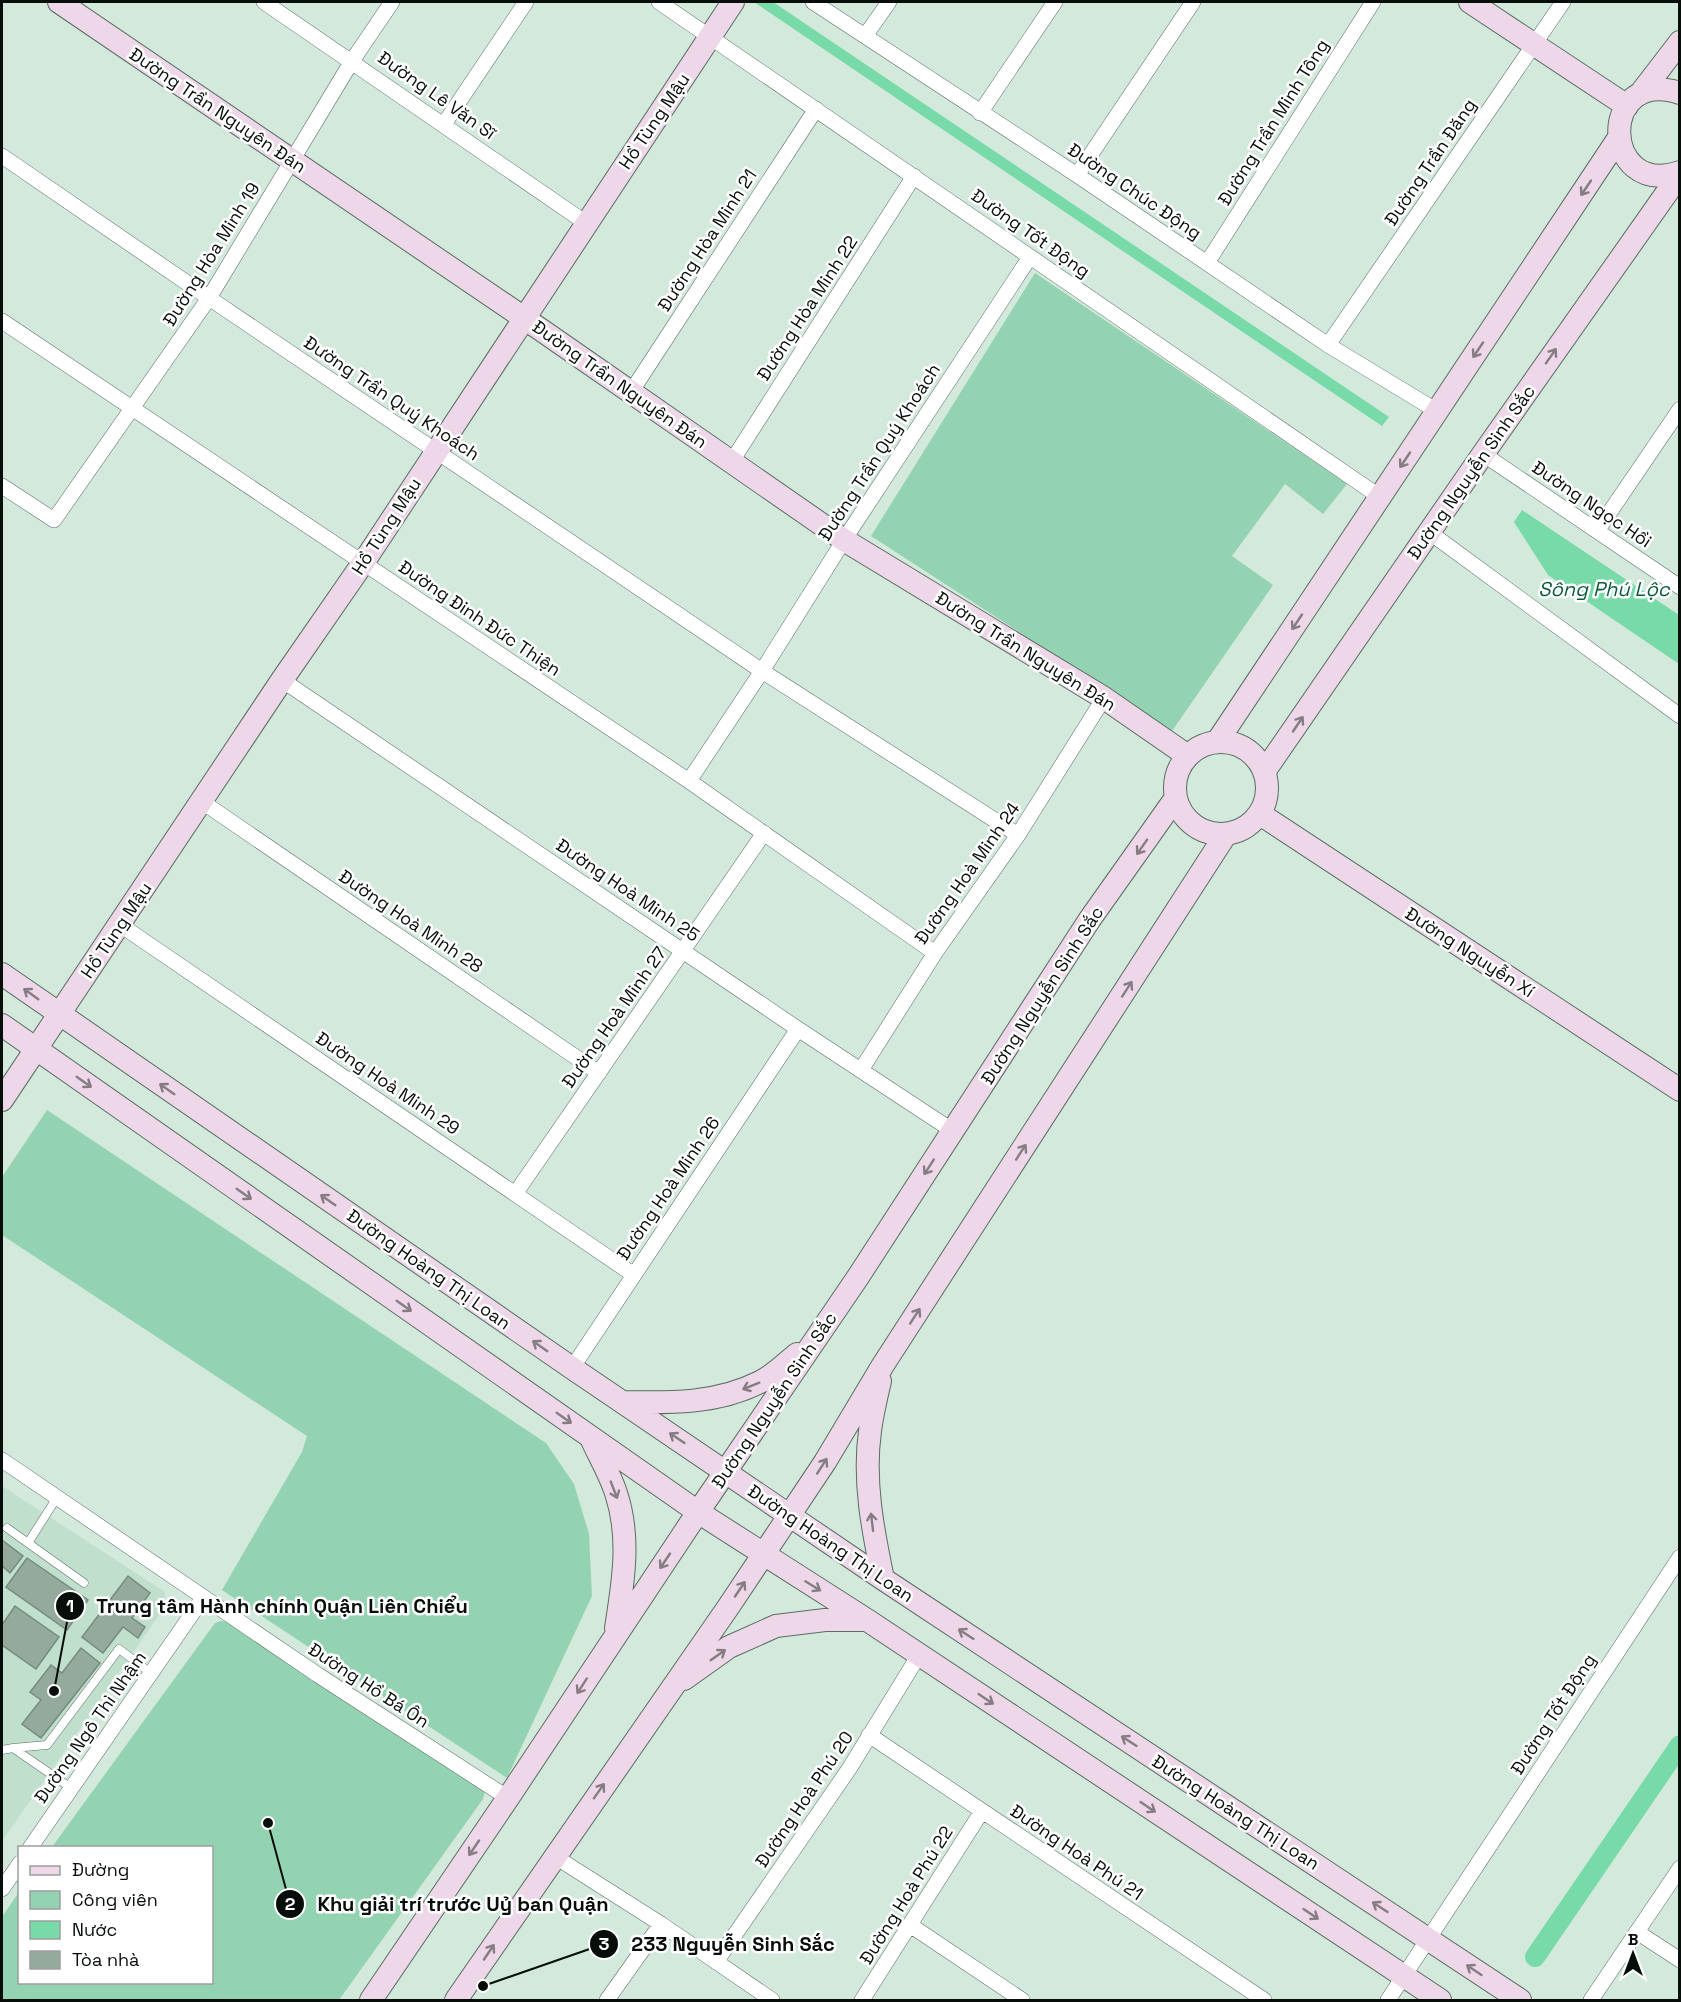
<svg xmlns="http://www.w3.org/2000/svg" width="1681" height="2002" viewBox="0 0 1681 2002" font-family="'Space Grotesk',sans-serif">
<style>
.built{fill:#c0dfcd}
.green{fill:#94d3b1}
.water{fill:#77daa8}
.lines{fill:none;stroke-linecap:round;stroke-linejoin:round}
.canal{stroke:#77daa8;stroke-width:20}
.building{fill:#94aa9d;stroke:#758b7f;stroke-width:1.5}
.lane-casing{stroke:#596d62;stroke-width:9}
.street-casing{stroke:#596d62;stroke-width:16}
.secondary-casing{stroke:#596d62;stroke-width:24}
.lane{stroke:#fff;stroke-width:8}
.street{stroke:#fff;stroke-width:15}
.secondary{stroke:#eed7e8;stroke-width:22}
.oneway{stroke:#867d84}
.labels{text-anchor:middle;dominant-baseline:central;stroke-width:5;stroke-linejoin:round;paint-order:stroke}
.street-label{font-size:18px;fill:#070e0a;stroke:#fff}
.water-label{font-size:20px;font-style:italic;fill:#0c5b3b;stroke:#fff}
.leader{fill:none;stroke:#070e0a;stroke-width:2}
.callout-dot{fill:#070e0a;stroke:#fff;stroke-width:2}
.mark-label{font-size:18px;text-anchor:middle;font-weight:bold;fill:#fff}
.callout-label{font-size:20px;text-anchor:middle;font-weight:bold;fill:#070e0a;stroke:#fff;stroke-width:5;stroke-linejoin:round;paint-order:stroke}
</style>
<rect width="100%" height="100%" fill="#d2e9dc"/>
<path class="built" d="M 2,1486 L 165,1592 L 164,1608 L 2,1841 Z"/>
<path class="green" d="M 1035,273 L 1347,484 L 1323,514 L 1285,484 L 1232,556 L 1273,585 L 1172,731 L 871,536 Z
M 47,1110 L 546,1443 L 574,1484 L 589,1534 L 592,1596 L 507,1778 L 222,1590 L 302,1452 L 307,1436 L 2,1235 L 2,1177 Z
M 221,1621 L 229,1622 L 485,1791 L 483,1799 L 339,2000 L 2,2000 L 2,1917 L 19,1892 L 20,1982 L 212,1982 L 212,1848 L 52,1847 L 215,1623 Z"/>
<path class="water" d="M 754,2 L 773,2 L 1389,417 L 1382,426 Z
M 1522,510 L 1679,615 L 1679,664 L 1548,575 L 1514,522 Z"/>
<g class="lines">
<path class="canal" d="M 1535,1957 L 1680,1745"/>
</g>
<path class="building" d="M 2,1540 L 23,1556 L 10,1573 L 2,1566 Z
M 27,1558 L 88,1600 L 67,1630 L 6,1587 Z
M 128,1576 L 150,1593 L 132,1618 L 145,1627 L 138,1638 L 123,1627 L 103,1653 L 82,1637 Z
M 15,1606 L 59,1637 L 36,1669 L 2,1645 L 2,1625 Z
M 81,1648 L 100,1663 L 41,1738 L 22,1724 L 41,1700 L 30,1692 L 51,1665 L 62,1673 Z"/>
<g class="lines">
<defs>
<path id="lane" d="M 7,1528 L 84,1583
M 28,1543 L 56,1499
M 13,1748 L 47,1745 L 119,1649 L 151,1673
M 2,1750 L 13,1748 L 71,1788"/>
<path id="street" d="M 264,2 L 586,223
M 659,2 L 1380,497
M 813,2 L 1077,175 L 1328,345 L 1437,411
M 865,36 L 889,2
M 980,113 L 1055,2
M 444,124 L 526,2
M 2,156 L 209,298 L 762,671 L 1018,835
M 1077,175 L 1193,2
M 1207,263 L 1373,2
M 2,321 L 689,781 L 935,953
M 1328,345 L 1563,2
M 631,392 L 816,109
M 1483,454 L 1680,587
M 732,461 L 914,176
M 2,486 L 54,520 L 209,298 L 352,61 L 392,2
M 1597,531 L 1680,409
M 1429,532 L 1680,716
M 282,680 L 798,1029 L 953,1131
M 689,781 L 762,671 L 844,540 L 1030,257
M 201,801 L 599,1073
M 119,924 L 634,1275
M 861,1070 L 935,953 L 1018,835 L 1104,698
M 515,1194 L 764,833
M 572,1368 L 798,1029
M 2,1460 L 318,1675 L 508,1798
M 869,1735 L 1264,2000
M 30,1848 L 203,1598
M 554,1856 L 661,1924 L 772,2000
M 2,1889 L 20,1863
M 910,1925 L 1022,2000
M 1637,1932 L 1680,1960
M 716,1962 L 849,1769 L 919,1655
M 607,2000 L 661,1924
M 862,2000 L 982,1811
M 1388,2000 L 1680,1557
M 1591,2000 L 1680,1868"/>
<path id="secondary" d="M 59,2 L 524,318 L 844,540 L 1104,698 L 1188,756
M 1470,2 L 1627,106
M 1680,93 C 1597,66 1601,199 1680,172
M 1640,94 L 1680,42
M1175 788a46 46 0 1 1 92 0a46 46 0 1 1-92 0Z
M 1217,742 L 1618,139
M 1264,772 L 1483,454 L 1680,174
M 1260,814 L 1680,1090
M 2,974 L 572,1368 L 883,1579 L 1520,2000
M 2,1025 L 698,1512 L 867,1620 L 1440,2000
M 2,1100 L 282,680 L 363,563 L 733,2
M 880,1381 C 876,1398 872,1415 870,1431 C 863,1481 873,1531 883,1579
M 623,1402 C 670,1403 717,1404 760,1382 C 773,1376 786,1363 797,1354
M 591,1438 C 599,1456 610,1474 616,1493 C 631,1538 623,1583 616,1628
M 684,1679 L 729,1647 L 776,1626 L 825,1620 L 867,1620
M 371,2000 L 508,1798 L 698,1512 L 858,1277 L 1090,919 L 1175,799
M 456,2000 L 729,1606 L 825,1462 L 883,1365 L 1226,834"/>
</defs>
<use href="#lane" class="lane-casing"/>
<use href="#street" class="street-casing"/>
<use href="#secondary" class="secondary-casing"/>
<use href="#lane" class="lane"/>
<use href="#street" class="street"/>
<use href="#secondary" class="secondary"/>
</g>
<defs><path id="oneway-shaft" d="M-6 0H5M1.5-3L5.5 0L1.5 3" fill="none" stroke-width="1.6" stroke-linecap="round" stroke-linejoin="round" transform="scale(1.5)"/></defs>
<g class="oneway">
<use href="#oneway-shaft" transform="translate(1586 188) rotate(124)"/>
<use href="#oneway-shaft" transform="translate(1478 350) rotate(124)"/>
<use href="#oneway-shaft" transform="translate(1551 356) rotate(-55)"/>
<use href="#oneway-shaft" transform="translate(1405 460) rotate(124)"/>
<use href="#oneway-shaft" transform="translate(1297 622) rotate(124)"/>
<use href="#oneway-shaft" transform="translate(1298 724) rotate(-56)"/>
<use href="#oneway-shaft" transform="translate(1142 847) rotate(125)"/>
<use href="#oneway-shaft" transform="translate(1127 989) rotate(-57)"/>
<use href="#oneway-shaft" transform="translate(31 994) rotate(-144)"/>
<use href="#oneway-shaft" transform="translate(84 1082) rotate(35)"/>
<use href="#oneway-shaft" transform="translate(167 1089) rotate(-145)"/>
<use href="#oneway-shaft" transform="translate(1021 1152) rotate(-57)"/>
<use href="#oneway-shaft" transform="translate(929 1167) rotate(123)"/>
<use href="#oneway-shaft" transform="translate(244 1194) rotate(35)"/>
<use href="#oneway-shaft" transform="translate(328 1200) rotate(-145)"/>
<use href="#oneway-shaft" transform="translate(404 1306) rotate(35)"/>
<use href="#oneway-shaft" transform="translate(915 1316) rotate(-57)"/>
<use href="#oneway-shaft" transform="translate(540 1346) rotate(-145)"/>
<use href="#oneway-shaft" transform="translate(751 1386) rotate(158)"/>
<use href="#oneway-shaft" transform="translate(564 1418) rotate(35)"/>
<use href="#oneway-shaft" transform="translate(677 1438) rotate(-146)"/>
<use href="#oneway-shaft" transform="translate(822 1466) rotate(-57)"/>
<use href="#oneway-shaft" transform="translate(614 1490) rotate(69)"/>
<use href="#oneway-shaft" transform="translate(872 1522) rotate(-97)"/>
<use href="#oneway-shaft" transform="translate(665 1561) rotate(124)"/>
<use href="#oneway-shaft" transform="translate(813 1586) rotate(32)"/>
<use href="#oneway-shaft" transform="translate(740 1589) rotate(-56)"/>
<use href="#oneway-shaft" transform="translate(966 1634) rotate(-147)"/>
<use href="#oneway-shaft" transform="translate(718 1655) rotate(-35)"/>
<use href="#oneway-shaft" transform="translate(582 1686) rotate(123)"/>
<use href="#oneway-shaft" transform="translate(986 1699) rotate(34)"/>
<use href="#oneway-shaft" transform="translate(1129 1741) rotate(-147)"/>
<use href="#oneway-shaft" transform="translate(599 1791) rotate(-55)"/>
<use href="#oneway-shaft" transform="translate(1148 1807) rotate(34)"/>
<use href="#oneway-shaft" transform="translate(474 1848) rotate(124)"/>
<use href="#oneway-shaft" transform="translate(1380 1907) rotate(-147)"/>
<use href="#oneway-shaft" transform="translate(1311 1914) rotate(34)"/>
<use href="#oneway-shaft" transform="translate(489 1952) rotate(-56)"/>
<use href="#oneway-shaft" transform="translate(1474 1970) rotate(-146)"/>
</g>
<g class="labels">
<g class="street-label">
<text transform="translate(437 95) rotate(35)">Đường Lê Văn Sĩ</text>
<text transform="translate(218 110) rotate(34)">Đường Trần Nguyên Đán</text>
<text transform="translate(654 121) rotate(-56)">Hồ Tùng Mậu</text>
<text transform="translate(1273 122) rotate(-58)">Đường Trần Minh Tông</text>
<text transform="translate(1430 162) rotate(-56)">Đường Trần Đăng</text>
<text transform="translate(1135 191) rotate(34)">Đường Chúc Động</text>
<text transform="translate(1031 233) rotate(35)">Đường Tốt Động</text>
<text transform="translate(707 240) rotate(-57)">Đường Hòa Minh 21</text>
<text transform="translate(211 254) rotate(-58)">Đường Hòa Minh 19</text>
<text transform="translate(807 308) rotate(-57)">Đường Hòa Minh 22</text>
<text transform="translate(620 384) rotate(35)">Đường Trần Nguyên Đán</text>
<text transform="translate(392 398) rotate(34)">Đường Trần Quý Khoách</text>
<text transform="translate(879 452) rotate(-57)">Đường Trần Quý Khoách</text>
<text transform="translate(1471 472) rotate(-55)">Đường Nguyễn Sinh Sắc</text>
<text transform="translate(1592 504) rotate(34)">Đường Ngọc Hồi</text>
<text transform="translate(386 526) rotate(-57)">Hồ Tùng Mậu</text>
<text transform="translate(480 618) rotate(34)">Đường Đinh Đức Thiện</text>
<text transform="translate(1026 651) rotate(32)">Đường Trần Nguyên Đán</text>
<text transform="translate(967 873) rotate(-55)">Đường Hoà Minh 24</text>
<text transform="translate(628 890) rotate(34)">Đường Hoà Minh 25</text>
<text transform="translate(411 921) rotate(34)">Đường Hoà Minh 28</text>
<text transform="translate(116 930) rotate(-56)">Hồ Tùng Mậu</text>
<text transform="translate(1470 952) rotate(33)">Đường Nguyễn Xí</text>
<text transform="translate(1042 995) rotate(-57)">Đường Nguyễn Sinh Sắc</text>
<text transform="translate(614 1017) rotate(-55)">Đường Hoà Minh 27</text>
<text transform="translate(388 1083) rotate(34)">Đường Hoà Minh 29</text>
<text transform="translate(668 1188) rotate(-56)">Đường Hoà Minh 26</text>
<text transform="translate(429 1269) rotate(35)">Đường Hoàng Thị Loan</text>
<text transform="translate(774 1400) rotate(-56)">Đường Nguyễn Sinh Sắc</text>
<text transform="translate(831 1543) rotate(34)">Đường Hoàng Thị Loan</text>
<text transform="translate(369 1685) rotate(33)">Đường Hồ Bá Ôn</text>
<text transform="translate(1553 1714) rotate(-57)">Đường Tốt Động</text>
<text transform="translate(90 1727) rotate(-55)">Đường Ngô Thì Nhậm</text>
<text transform="translate(804 1799) rotate(-56)">Đường Hoà Phú 20</text>
<text transform="translate(1236 1812) rotate(33)">Đường Hoàng Thị Loan</text>
<text transform="translate(1077 1852) rotate(34)">Đường Hoà Phú 21</text>
<text transform="translate(906 1895) rotate(-58)">Đường Hoà Phú 22</text>
</g>
<g class="water-label">
<text x="1604" y="589">Sông Phú Lộc</text>
</g>
</g>
<path class="leader" d="M54 1691L70 1606M268 1823L290 1904M483 1986L604 1944"/>
<g class="callout-dot">
<circle cx="54" cy="1691" r="6"/>
<circle cx="268" cy="1823" r="6"/>
<circle cx="483" cy="1986" r="6"/>
<circle cx="70" cy="1606" r="15"/>
<circle cx="290" cy="1904" r="15"/>
<circle cx="604" cy="1944" r="15"/>
</g>
<g class="mark-label">
<text x="70" y="1612">1</text>
<text x="290" y="1910">2</text>
<text x="604" y="1950">3</text>
</g>
<g class="callout-label">
<text x="282" y="1613">Trung tâm Hành chính Quận Liên Chiểu</text>
<text x="463" y="1911">Khu giải trí trước Uỷ ban Quận</text>
<text x="733" y="1951">233 Nguyễn Sinh Sắc</text>
</g>
<rect width="1681" height="2002" fill="none" stroke="#070e0a" stroke-width="6"/>
<rect x="18" y="1846" width="195" height="138" fill="#ffffff" stroke="#9c9f9d" stroke-width="1.5"/>
<rect x="30" y="1866" width="30" height="9" fill="#eed7e8" stroke="#9c9f9d" stroke-width="1.5"/>
<text x="72" y="1876" font-size="18" fill="#070e0a">Đường</text>
<rect x="30" y="1891" width="30" height="18" fill="#94d3b1" stroke="#9c9f9d" stroke-width="1.5"/>
<text x="72" y="1906" font-size="18" fill="#070e0a">Công viên</text>
<rect x="30" y="1921" width="30" height="18" fill="#77daa8" stroke="#9c9f9d" stroke-width="1.5"/>
<text x="72" y="1936" font-size="18" fill="#070e0a">Nước</text>
<rect x="30" y="1951" width="30" height="18" fill="#94aa9d" stroke="#9c9f9d" stroke-width="1.5"/>
<text x="72" y="1966" font-size="18" fill="#070e0a">Tòa nhà</text>
<g transform="translate(1633 1954)" stroke="#ffffff" stroke-width="4.5" paint-order="stroke">
<path d="M0-4.5L10 22L0 15L-10 22Z" fill="#070e0a"/>
<text y="-9" font-size="16" font-weight="bold" text-anchor="middle" fill="#070e0a">B</text>
</g>
</svg>
